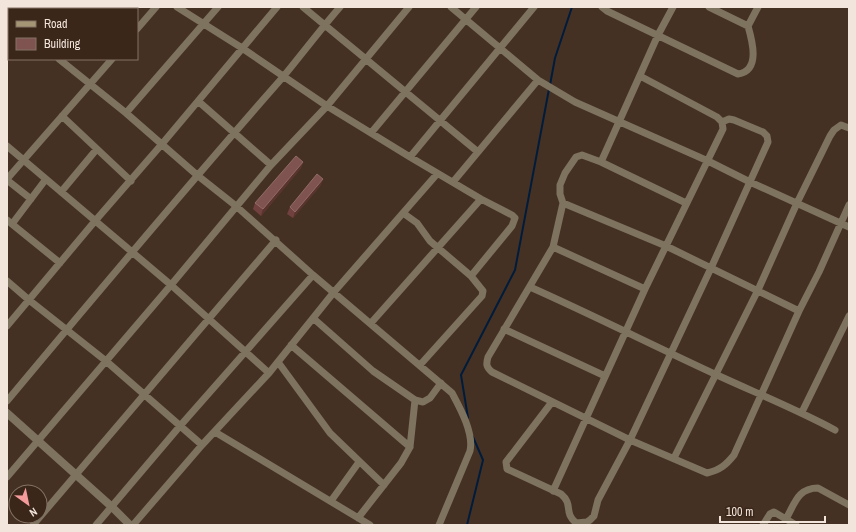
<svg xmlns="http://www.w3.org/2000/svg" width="856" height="532" viewBox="0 0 856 532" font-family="'Archivo Narrow',sans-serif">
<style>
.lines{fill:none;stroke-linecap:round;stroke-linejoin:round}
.stream{stroke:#001c3c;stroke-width:2}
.minor{stroke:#7d735f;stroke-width:7}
.tertiary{stroke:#7d735f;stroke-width:8}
.secondary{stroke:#a49575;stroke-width:8}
.wall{fill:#71413f}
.shaded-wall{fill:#59332d}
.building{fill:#7f5350;stroke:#916a66}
</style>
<rect width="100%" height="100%" fill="#453123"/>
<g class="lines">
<path class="stream" d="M 550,85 L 555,58 L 572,7
M 468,418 L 461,375 L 515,270 L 549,89
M 467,525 L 483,460 L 473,437"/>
<path class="minor" d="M 177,7 L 242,48 L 327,106 L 410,157 L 481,199 L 512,215 L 515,218 L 512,226 L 471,276
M 303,7 L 478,152
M 451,7 L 538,80 L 575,102 L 708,161 L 750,182 L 849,227
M 602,7 L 607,11 L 738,74 C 761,71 752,40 748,26 L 758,7
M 673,7 L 658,35 L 601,162 L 686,203
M 709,7 L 748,26
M 90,9 L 92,7
M 137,29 L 156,7
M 59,59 L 126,113 L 197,175 L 236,206 L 313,275 L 452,393 C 460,408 474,433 470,451 L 439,525
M 198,101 L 271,165
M 126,113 L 218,7
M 62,116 L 131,181
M 371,133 L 476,7
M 7,146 L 171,285 L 269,373
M 410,157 L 534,7
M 601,162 L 582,155 L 576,157 L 565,173 L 560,185 L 560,194 L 563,203 L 553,247 L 488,357 C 486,364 486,367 492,372 L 630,440 L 707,473 C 720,470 726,465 734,455 L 799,311
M 7,179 L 112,59
M 7,180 L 31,199
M 453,182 L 538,80
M 61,192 L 96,150
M 563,203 L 666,246 L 799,311 L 819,272 L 849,205
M 403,213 L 417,223 L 430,241 L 471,276 L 483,291 L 482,296 L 420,365
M 7,220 L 60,263
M 12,224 L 46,179
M 553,247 L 645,289
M 7,281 L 29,300 L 106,361 L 202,445
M 530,287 C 593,315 654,346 717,375 C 756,393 796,409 835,430
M 313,318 L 373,371 L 415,400 L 423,402 L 430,398 L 441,383
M 371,323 L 481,199
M 7,326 L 95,221 L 162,144 L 277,7
M 504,329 L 605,376
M 291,345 L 410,447
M 278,362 L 330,433 L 384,485
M 7,401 C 98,292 189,184 283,77 C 302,54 320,30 340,7
M 552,402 L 506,462 L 507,469 L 561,494 C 574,505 563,512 576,523 L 587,522 L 590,520 L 594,516 L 598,500 L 630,440 L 711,268 L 768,142 L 767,136 L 763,132 L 734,120 L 729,119 L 722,122
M 802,412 L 849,316
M 215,432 L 370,525
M 674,458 L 758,290 L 797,203 L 830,136 L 834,130 L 841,125 L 849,128
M 7,477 L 171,285 L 271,165 L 327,106 L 409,7
M 553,491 L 645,289 L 723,129 L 722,122 L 717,117 L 640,76
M 331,501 L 359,462
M 358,518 L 401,463 L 410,447 L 415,400
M 786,519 C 795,503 798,488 818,488 L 849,505
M 33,525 L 276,240
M 96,525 L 180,426 L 313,275
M 133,525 L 202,445 L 269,373 L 334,292 L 437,174
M 763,525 L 770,514 L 774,512 L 796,525"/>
<path class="tertiary" d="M 7,413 L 112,507 L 130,525"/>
<path class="secondary" d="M 22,9 L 23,7
M 7,15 L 9,13
M 7,27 L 9,24"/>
</g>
<path class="wall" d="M 303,162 L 301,168 L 261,216 L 253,209 L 255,203 Z
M 321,185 L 293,218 L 287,214 L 290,207 Z"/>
<path class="shaded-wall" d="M 303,162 L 301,168 L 261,216 L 263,209 Z
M 323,179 L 321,185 L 293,218 L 295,212 Z"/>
<path class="building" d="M 296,156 L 303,162 L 263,209 L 255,203 Z
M 317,174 L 323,179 L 295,212 L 290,207 Z"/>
<rect width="856" height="532" fill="none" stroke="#f2e5dc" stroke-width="16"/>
<rect x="8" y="8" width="130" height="52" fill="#3b2719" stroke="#847367"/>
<rect x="16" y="21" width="20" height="6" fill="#a49575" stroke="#847367"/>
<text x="44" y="28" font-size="12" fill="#f2e5dc">Road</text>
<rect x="16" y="38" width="20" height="12" fill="#7f5350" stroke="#847367"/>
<text x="44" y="48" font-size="12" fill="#f2e5dc">Building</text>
<g transform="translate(28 504) rotate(147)"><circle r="19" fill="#3b2719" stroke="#847367"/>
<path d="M0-3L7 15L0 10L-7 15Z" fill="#f59b9b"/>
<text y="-6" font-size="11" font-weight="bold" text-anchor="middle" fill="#f2e5dc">N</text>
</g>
<path d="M720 516v6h105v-6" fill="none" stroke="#f2e5dc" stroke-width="2"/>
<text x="726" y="516" font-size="12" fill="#f2e5dc" stroke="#3b2719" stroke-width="3" paint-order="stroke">100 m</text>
</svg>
